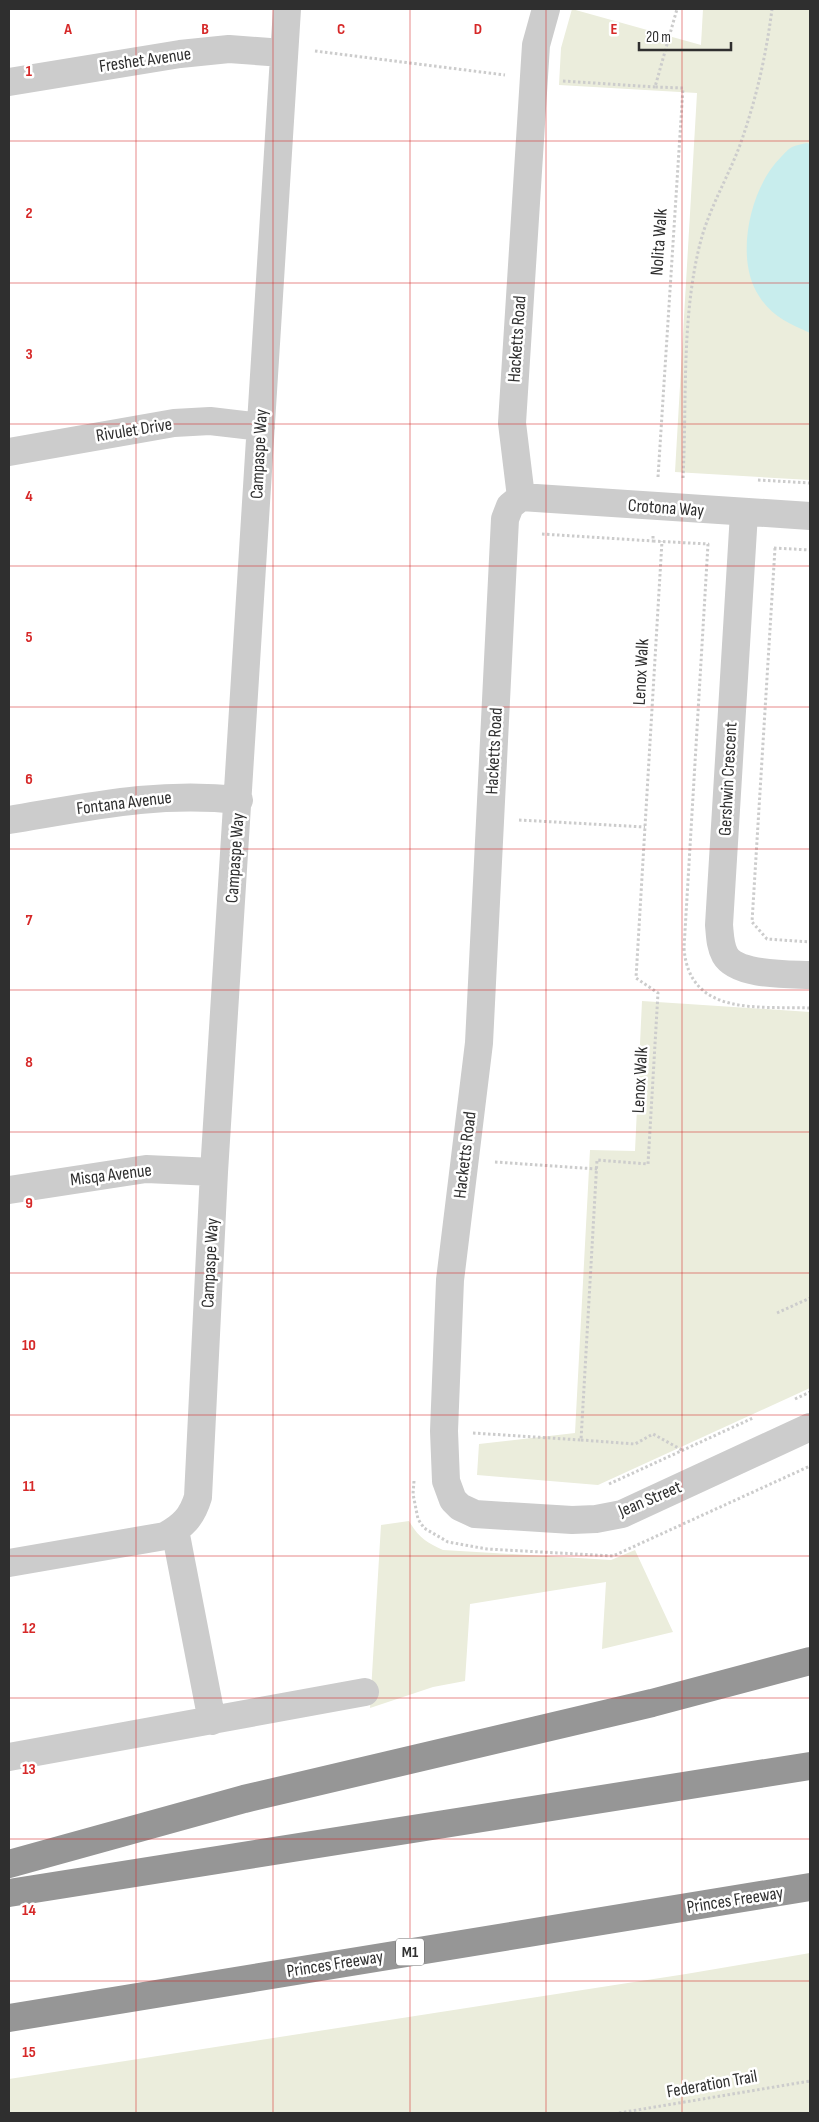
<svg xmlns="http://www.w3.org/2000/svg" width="819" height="2122" viewBox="0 0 819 2122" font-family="'Sofia Sans Condensed',sans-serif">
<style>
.green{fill:#ebeddc}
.water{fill:#c8eded}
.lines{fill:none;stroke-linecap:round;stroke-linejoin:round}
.path{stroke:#ccc;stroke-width:3;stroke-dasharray:2.5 2.5;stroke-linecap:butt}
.minor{stroke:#ccc;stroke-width:28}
.highway{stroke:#969696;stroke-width:28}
.grid{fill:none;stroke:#d62828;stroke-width:1;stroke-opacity:0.55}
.labels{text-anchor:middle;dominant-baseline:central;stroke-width:5;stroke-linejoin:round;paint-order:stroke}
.shield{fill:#fff;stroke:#6d6d6d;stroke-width:1}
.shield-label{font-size:16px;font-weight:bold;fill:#2f2f2f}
.street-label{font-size:18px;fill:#2f2f2f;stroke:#fff}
.grid-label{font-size:16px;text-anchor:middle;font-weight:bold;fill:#d62828;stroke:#fff;stroke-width:5;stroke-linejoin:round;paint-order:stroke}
</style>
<rect width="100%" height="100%" fill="#fff"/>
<path class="green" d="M 572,9 L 701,45 L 703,9 L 810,9 L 810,480 L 675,472 L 697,93 L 559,85 L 561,48 Z
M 642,1001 L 810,1012 L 810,1388 L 598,1485 L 477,1475 L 479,1444 L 575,1433 L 590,1150 L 635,1151 Z
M 409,1521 C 418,1537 427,1543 443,1550 L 611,1560 L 635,1550 L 673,1632 L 602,1649 L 606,1582 L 470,1604 L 465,1681 L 433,1687 L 370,1708 L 381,1525 Z
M 810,1953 L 810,2113 L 9,2113 L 9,2079 L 686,1974 Z"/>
<path class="water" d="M 807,143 L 810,144 L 810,333 C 790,324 771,316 759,296 C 734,259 750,187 781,157 C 784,154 788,149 792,147 C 796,145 802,144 807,143 Z"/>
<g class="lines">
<path class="path" d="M 315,51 L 505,75
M 563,81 L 655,87
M 658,477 L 683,88 L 655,87 L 677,9
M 683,478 C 687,401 681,315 701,240 C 710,207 728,177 740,145 C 756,100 766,56 772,9
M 758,480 L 810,483
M 542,534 L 653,541
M 653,536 L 653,541 L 708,544 L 684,948 C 689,1017 759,1006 810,1008
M 774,548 L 810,550
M 775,548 L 752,922 L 767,939 L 810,942
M 519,820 L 645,827
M 495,1162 L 597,1169
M 777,1313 L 810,1298
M 795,1399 L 810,1392
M 473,1433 L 581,1440 L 597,1160 L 648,1164 L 658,993 L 636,978 L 662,541
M 581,1440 L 635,1444 L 653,1434 L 682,1450
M 414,1481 L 413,1494 L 418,1519 L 424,1528 L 448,1542 L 487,1549 L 613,1556 L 810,1466
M 609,1484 L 753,1418
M 619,2113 L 810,2081"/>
<path class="minor" d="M 546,9 L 536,45 L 512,423 L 521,497 L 510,506 L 505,519 L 479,1043 L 450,1280 L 444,1431 L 446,1481 L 453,1500 L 460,1507 L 475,1514 L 572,1520 L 596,1519 L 622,1514 L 810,1427
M 9,82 L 180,54 L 229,49 L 283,53
M 9,452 L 174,423 L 210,421 L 261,427
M 521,497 L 810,516
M 744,513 L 719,925 C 720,935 720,946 725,955 C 737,976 789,974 810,975
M 9,820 C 88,807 157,791 239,800
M 9,1190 L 146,1169 L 214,1172
M 175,1530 L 212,1721
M 9,1563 L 165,1536 C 183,1526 192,1517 198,1497 L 214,1172 L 287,9
M 9,1757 L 365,1692"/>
<path class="highway" d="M 9,1864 L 244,1799 L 652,1703 L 810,1661
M 9,1893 L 810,1766
M 9,2018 L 810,1887"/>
</g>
<path class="grid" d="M 136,9 L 136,2113M 273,9 L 273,2113M 410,9 L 410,2113M 546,9 L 546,2113M 682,9 L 682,2113M 9,141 L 810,141M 9,283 L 810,283M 9,424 L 810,424M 9,566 L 810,566M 9,707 L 810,707M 9,849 L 810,849M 9,990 L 810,990M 9,1132 L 810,1132M 9,1273 L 810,1273M 9,1415 L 810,1415M 9,1556 L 810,1556M 9,1698 L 810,1698M 9,1839 L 810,1839M 9,1981 L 810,1981"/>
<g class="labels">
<rect class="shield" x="396" y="1938.5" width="28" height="27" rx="4"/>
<g class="shield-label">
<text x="410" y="1952">M1</text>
</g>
<g class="street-label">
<text transform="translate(145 60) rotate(-8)">Freshet Avenue</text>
<text transform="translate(659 242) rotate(-86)">Nolita Walk</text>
<text transform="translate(517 339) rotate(-86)">Hacketts Road</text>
<text transform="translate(134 430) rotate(-9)">Rivulet Drive</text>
<text transform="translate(259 454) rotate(-87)">Campaspe Way</text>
<text transform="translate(666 508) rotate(4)">Crotona Way</text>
<text transform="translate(641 672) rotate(-87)">Lenox Walk</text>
<text transform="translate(494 751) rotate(-87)">Hacketts Road</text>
<text transform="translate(728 779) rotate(-87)">Gershwin Crescent</text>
<text transform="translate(124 803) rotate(-7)">Fontana Avenue</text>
<text transform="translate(235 858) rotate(-86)">Campaspe Way</text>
<text transform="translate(640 1080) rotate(-87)">Lenox Walk</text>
<text transform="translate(465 1155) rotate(-83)">Hacketts Road</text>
<text transform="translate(111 1175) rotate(-7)">Misqa Avenue</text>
<text transform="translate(210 1263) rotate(-87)">Campaspe Way</text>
<text transform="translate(650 1499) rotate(-23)">Jean Street</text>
<text transform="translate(735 1900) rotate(-9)">Princes Freeway</text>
<text transform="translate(335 1964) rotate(-9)">Princes Freeway</text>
<text transform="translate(712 2084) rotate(-10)">Federation Trail</text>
</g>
</g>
<g class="grid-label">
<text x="68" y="34">A</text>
<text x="205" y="34">B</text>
<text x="341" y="34">C</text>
<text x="478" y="34">D</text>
<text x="614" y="34">E</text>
<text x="29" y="76">1</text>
<text x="29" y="218">2</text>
<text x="29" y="359">3</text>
<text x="29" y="501">4</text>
<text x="29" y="642">5</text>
<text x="29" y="784">6</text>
<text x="29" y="925">7</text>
<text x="29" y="1067">8</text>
<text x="29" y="1208">9</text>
<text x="29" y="1350">10</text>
<text x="29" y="1491">11</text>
<text x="29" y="1633">12</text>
<text x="29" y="1774">13</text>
<text x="29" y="1915">14</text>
<text x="29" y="2057">15</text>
</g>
<rect width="819" height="2122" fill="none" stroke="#2f2f2f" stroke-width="20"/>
<path d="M639 42v8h92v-8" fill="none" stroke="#2f2f2f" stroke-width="2.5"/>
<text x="646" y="42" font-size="15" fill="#2f2f2f" stroke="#ffffff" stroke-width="4" paint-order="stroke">20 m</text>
</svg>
